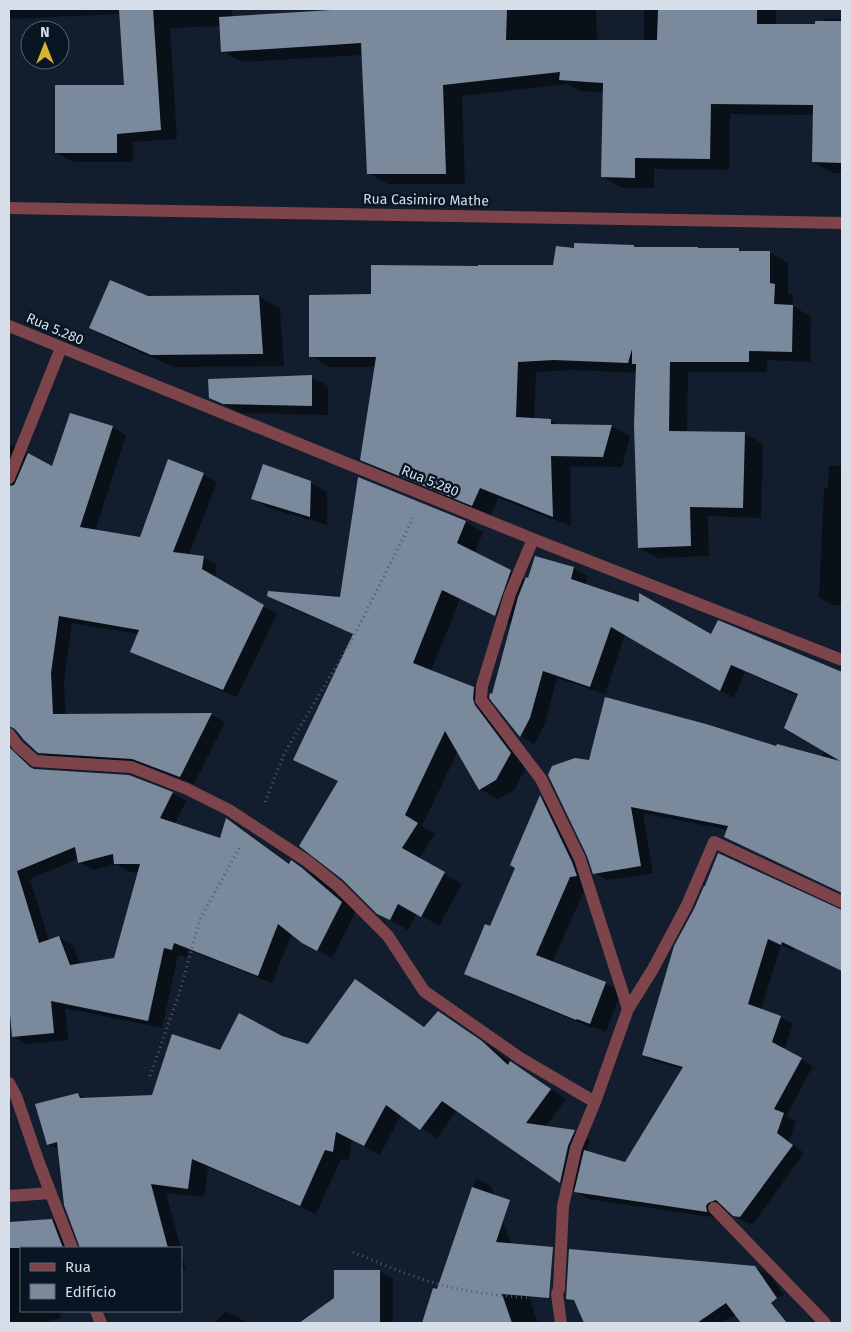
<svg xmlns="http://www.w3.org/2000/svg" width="851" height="1332" viewBox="0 0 851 1332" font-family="'Fira Sans',sans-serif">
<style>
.shadow{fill:#0007;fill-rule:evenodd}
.building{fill:#7a899c;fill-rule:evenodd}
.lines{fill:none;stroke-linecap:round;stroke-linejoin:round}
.path{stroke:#505c69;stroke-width:3;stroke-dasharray:1 4;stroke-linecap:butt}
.minor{stroke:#7d444b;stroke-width:12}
.labels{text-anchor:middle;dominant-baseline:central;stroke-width:5;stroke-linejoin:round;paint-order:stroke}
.street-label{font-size:14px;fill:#d6dfe9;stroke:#091523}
</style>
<rect width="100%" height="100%" fill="#121e2d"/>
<path class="shadow" d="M 9,9 L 232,9 L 232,17 L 356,9 L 596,9 L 597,41 L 644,41 L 644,9 L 776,9 L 776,25 L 824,25 L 824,19 L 842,19 L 842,173 L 833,173 L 813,162 L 814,115 L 730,114 L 729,170 L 654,169 L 654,188 L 622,188 L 602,176 L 604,92 L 580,91 L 568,84 L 462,96 L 465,184 L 388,184 L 368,173 L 362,55 L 242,62 L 222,51 L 221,26 L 170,28 L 177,139 L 133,142 L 133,162 L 73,162 L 56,152 L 125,86 L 121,14 L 9,19 Z
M 634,246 L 637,248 L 739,250 L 744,252 L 770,252 L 788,263 L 788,293 L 793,296 L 793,306 L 811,317 L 810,362 L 767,360 L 767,372 L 688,372 L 687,433 L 744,433 L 763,444 L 761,518 L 708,516 L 709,556 L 657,558 L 639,547 L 637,373 L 573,370 L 536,372 L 534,419 L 550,421 L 558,425 L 612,426 L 630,436 L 622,467 L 570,466 L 571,526 L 498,498 L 491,515 L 380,470 L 362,459 L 375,367 L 329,367 L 311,356 L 372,295 L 554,266 L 575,250 Z
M 259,296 L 280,309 L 284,366 L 174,367 L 112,340 L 90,328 L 148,297 Z
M 312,377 L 328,386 L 328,415 L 241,413 L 210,398 Z
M 113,427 L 126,435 L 95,531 L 141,538 L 203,474 L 217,482 L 189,555 L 203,557 L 217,565 L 215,579 L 277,614 L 237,697 L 145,659 L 132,651 L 138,634 L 72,623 L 64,682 L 66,716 L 211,714 L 225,722 L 194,784 L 146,766 L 53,760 L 39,752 L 25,740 L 9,715 L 9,444 L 53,467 Z
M 829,466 L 842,466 L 842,605 L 832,605 L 819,597 L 824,488 L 828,488 Z
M 359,478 L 466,522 L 483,532 L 475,553 L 526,580 L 528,580 L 535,558 L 574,568 L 588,576 L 585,586 L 712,636 L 831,668 L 842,675 L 842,682 L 838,692 L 842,694 L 842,734 L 841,737 L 842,738 L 842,893 L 738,844 L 725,837 L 728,830 L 643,813 L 653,873 L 607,880 L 594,873 L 590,762 L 776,747 L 822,757 L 825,750 L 799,696 L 745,672 L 734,698 L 625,634 L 605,694 L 557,678 L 544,726 L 534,744 L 520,736 L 491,698 L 490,710 L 528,764 L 514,790 L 498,799 L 480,789 L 458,751 L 422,826 L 435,834 L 419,859 L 462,884 L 439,926 L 417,913 L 408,930 L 378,913 L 339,782 L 294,760 L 354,635 L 286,606 L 269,596 L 341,598 ZM 460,599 L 512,624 L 491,698 L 473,688 L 431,671 Z
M 310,482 L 327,492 L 327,525 L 269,508 L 253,499 Z
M 41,771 L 172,793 L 186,801 L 175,824 L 221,839 L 227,820 L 241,828 L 290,864 L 292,862 L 317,877 L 356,911 L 332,958 L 302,942 L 292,933 L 272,983 L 188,950 L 187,957 L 178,955 L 162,1028 L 65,1008 L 68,1040 L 27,1044 L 13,1036 L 9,989 L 9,777 ZM 78,859 L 79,862 L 93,870 L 116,864 L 129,872 L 139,872 L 115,959 L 80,964 L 73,945 L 59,937 L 49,941 L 30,879 Z
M 540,797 L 555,805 L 586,886 L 552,963 L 605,983 L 621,992 L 606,1032 L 593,1027 L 592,1028 L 481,982 L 466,973 L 491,928 L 517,868 Z
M 842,910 L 842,971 L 795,948 L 794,951 L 781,945 L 761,1010 L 781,1017 L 793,1024 L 784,1050 L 813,1066 L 786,1116 L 796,1121 L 789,1141 L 804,1153 L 753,1224 L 747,1223 L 734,1215 L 726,1208 L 721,1209 L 719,1218 L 588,1199 L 560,1182 L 457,1110 L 437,1138 L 401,1115 L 380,1155 L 352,1140 L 349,1160 L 341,1159 L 316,1214 L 208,1167 L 204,1197 L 166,1193 L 181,1248 L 80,1248 L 59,1150 L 48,1144 L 78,1094 L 87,1099 L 153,1096 L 221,1052 L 282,1037 L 309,1045 L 356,980 L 372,990 L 425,1027 L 438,1012 L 454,1022 L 498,1052 L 511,1063 L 527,1072 L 566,1099 L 545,1127 L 574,1131 L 590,1140 L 586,1151 L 626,1163 L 683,1069 L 656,1062 L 644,1055 L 676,946 Z
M 476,1178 L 491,1186 L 538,1323 L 424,1323 L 434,1289 L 438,1291 Z
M 52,1220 L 68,1229 L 75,1248 L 21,1248 L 21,1311 L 61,1311 L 60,1318 L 42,1323 L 9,1323 L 9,1223 Z
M 181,1250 L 186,1269 L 181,1270 Z
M 754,1267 L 771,1276 L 784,1295 L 718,1323 L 654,1323 L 615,1283 L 635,1323 L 585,1323 L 569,1284 Z
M 379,1271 L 393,1279 L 393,1323 L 301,1323 Z
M 226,1311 L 243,1320 L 246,1323 L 215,1323 Z"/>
<path class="building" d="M 119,9 L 153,9 L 161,130 L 117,134 L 117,153 L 55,153 L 55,85 L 124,85 Z
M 348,9 L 507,9 L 506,40 L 657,40 L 658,9 L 757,9 L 757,24 L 815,24 L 815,21 L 842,21 L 842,163 L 812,162 L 813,105 L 711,104 L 710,159 L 635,158 L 635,178 L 601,177 L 603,83 L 559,80 L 560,72 L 443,85 L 446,174 L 367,174 L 361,43 L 221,52 L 219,17 Z
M 574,243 L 634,245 L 634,247 L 698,247 L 698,248 L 739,248 L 739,251 L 770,251 L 770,283 L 775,284 L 774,304 L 793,305 L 792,352 L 749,351 L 749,362 L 670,362 L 669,431 L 745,432 L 743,508 L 690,507 L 691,546 L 638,548 L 634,425 L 636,364 L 632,364 L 632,349 L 628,363 L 554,360 L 518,362 L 516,417 L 551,419 L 551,424 L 612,425 L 603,457 L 551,456 L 553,517 L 480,488 L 472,506 L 360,460 L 376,357 L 309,357 L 309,295 L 371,294 L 371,265 L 478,266 L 478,265 L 553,265 L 556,246 L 574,248 Z
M 110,280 L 148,296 L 259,295 L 263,354 L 151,355 L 89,328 Z
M 312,375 L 312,406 L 223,404 L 209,398 L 208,379 Z
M 70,413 L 113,426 L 80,527 L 140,537 L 168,459 L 204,473 L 173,552 L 204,556 L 202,569 L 264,605 L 223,690 L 130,652 L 139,630 L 59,616 L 51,673 L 53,714 L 212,713 L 180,777 L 132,759 L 38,753 L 24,740 L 15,729 L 9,726 L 9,486 L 14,485 L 16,481 L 28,453 L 52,466 Z
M 263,464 L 311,481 L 310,517 L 251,499 Z
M 358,477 L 466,521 L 457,543 L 511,570 L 495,616 L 442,590 L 413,663 L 474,687 L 473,699 L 475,705 L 511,753 L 496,780 L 479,790 L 445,731 L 405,815 L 418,823 L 402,848 L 445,872 L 421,917 L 398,904 L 390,920 L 377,914 L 343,880 L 299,846 L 338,781 L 293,760 L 353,634 L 267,596 L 268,591 L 340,597 Z
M 535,556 L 574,567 L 571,579 L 639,602 L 639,593 L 711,634 L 718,620 L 842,672 L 842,893 L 724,837 L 728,826 L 631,807 L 641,866 L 593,874 L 587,856 L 548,775 L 552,766 L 575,758 L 589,760 L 605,697 L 706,724 L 776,746 L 777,744 L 840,761 L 784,728 L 798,694 L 731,665 L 720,691 L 611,627 L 590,687 L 543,671 L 530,718 L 520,737 L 489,698 L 490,693 L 492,694 L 518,597 L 526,577 L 528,578 Z
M 9,747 L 30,767 L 34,769 L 129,775 L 173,792 L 160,818 L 220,838 L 226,818 L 289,864 L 291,860 L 302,868 L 342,902 L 317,951 L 302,943 L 278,924 L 258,976 L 174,943 L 172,950 L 164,948 L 148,1021 L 51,1001 L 54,1033 L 12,1037 L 9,1002 ZM 75,847 L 78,863 L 113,854 L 114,864 L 140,864 L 114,958 L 70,965 L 59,936 L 39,943 L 17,871 Z
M 540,795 L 572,862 L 577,876 L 570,877 L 536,955 L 606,982 L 590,1024 L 577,1019 L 576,1020 L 464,974 L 485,924 L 490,926 L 515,868 L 510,865 Z
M 718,853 L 842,910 L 842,971 L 782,942 L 781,945 L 768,939 L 748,1004 L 781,1016 L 772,1042 L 802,1058 L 774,1109 L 784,1113 L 777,1133 L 793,1145 L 740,1217 L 733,1216 L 716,1200 L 708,1203 L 706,1206 L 707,1212 L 574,1192 L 584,1150 L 625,1162 L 683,1067 L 642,1055 L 674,946 L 694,909 L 704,886 L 705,886 Z
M 355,979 L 424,1027 L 438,1011 L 482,1041 L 508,1065 L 510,1061 L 551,1089 L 526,1123 L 575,1130 L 568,1146 L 560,1183 L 442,1101 L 420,1130 L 386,1105 L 364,1146 L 336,1132 L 333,1152 L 325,1150 L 300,1206 L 192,1159 L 188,1189 L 151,1184 L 168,1248 L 80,1248 L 64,1205 L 57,1142 L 47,1145 L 35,1104 L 78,1093 L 80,1098 L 152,1095 L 172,1034 L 220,1050 L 239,1013 L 282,1036 L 308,1044 Z
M 472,1187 L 510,1200 L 496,1242 L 553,1247 L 549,1298 L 502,1294 L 512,1323 L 422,1323 L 433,1288 L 437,1289 Z
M 52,1219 L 63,1248 L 9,1248 L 9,1222 Z
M 569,1249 L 755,1266 L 777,1298 L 771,1303 L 787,1323 L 741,1323 L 726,1303 L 697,1323 L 584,1323 L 574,1300 L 566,1299 Z
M 334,1270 L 380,1270 L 380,1323 L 299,1323 L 334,1298 Z"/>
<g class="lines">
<path class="path" d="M 265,802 L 285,752 L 354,636 L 413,518
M 150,1076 L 180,991 L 200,919 L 240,847
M 353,1252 C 389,1267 426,1283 464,1290 C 486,1294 508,1296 530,1298"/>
<path class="minor" d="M 9,208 L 842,223
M 9,326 L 533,539 L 842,660
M 9,478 L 61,348
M 533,539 L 510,594 L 482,686 L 481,700 L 541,779 L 580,859 L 628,1009
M 9,734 L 18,746 L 35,761 L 131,767 L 187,789 L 229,810 L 307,861 L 338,886 L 388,936 L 424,991 L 520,1058 L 595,1102
M 9,1083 L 16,1096 L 39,1163 L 72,1248
M 9,1196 L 50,1193
M 714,1208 L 825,1323
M 96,1311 L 101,1323
M 561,1323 L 557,1294 L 559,1289 L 563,1206 L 576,1148 L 595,1102 L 628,1009 L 653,969 L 687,905 L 714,842 L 842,902"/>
</g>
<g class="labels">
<g class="street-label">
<text transform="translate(426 200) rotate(1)">Rua Casimiro Mathe</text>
<text transform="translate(55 329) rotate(23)">Rua 5.280</text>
<text transform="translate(430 481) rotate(22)">Rua 5.280</text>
</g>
</g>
<rect width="851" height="1332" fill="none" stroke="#d6dfe9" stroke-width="20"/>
<rect x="20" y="1247" width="162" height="65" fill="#091523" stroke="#5b6672"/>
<rect x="30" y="1263" width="25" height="8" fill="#7d444b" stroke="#5b6672"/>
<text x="65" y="1272" font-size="15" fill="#d6dfe9">Rua</text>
<rect x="30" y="1284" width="25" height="15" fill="#7a899c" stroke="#5b6672"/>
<text x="65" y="1297" font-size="15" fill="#d6dfe9">Edifício</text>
<g transform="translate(45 45)"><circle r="24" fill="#091523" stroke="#5b6672"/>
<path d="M0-4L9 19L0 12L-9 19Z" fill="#dab333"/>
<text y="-8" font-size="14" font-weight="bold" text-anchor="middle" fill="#d6dfe9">N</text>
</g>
</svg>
